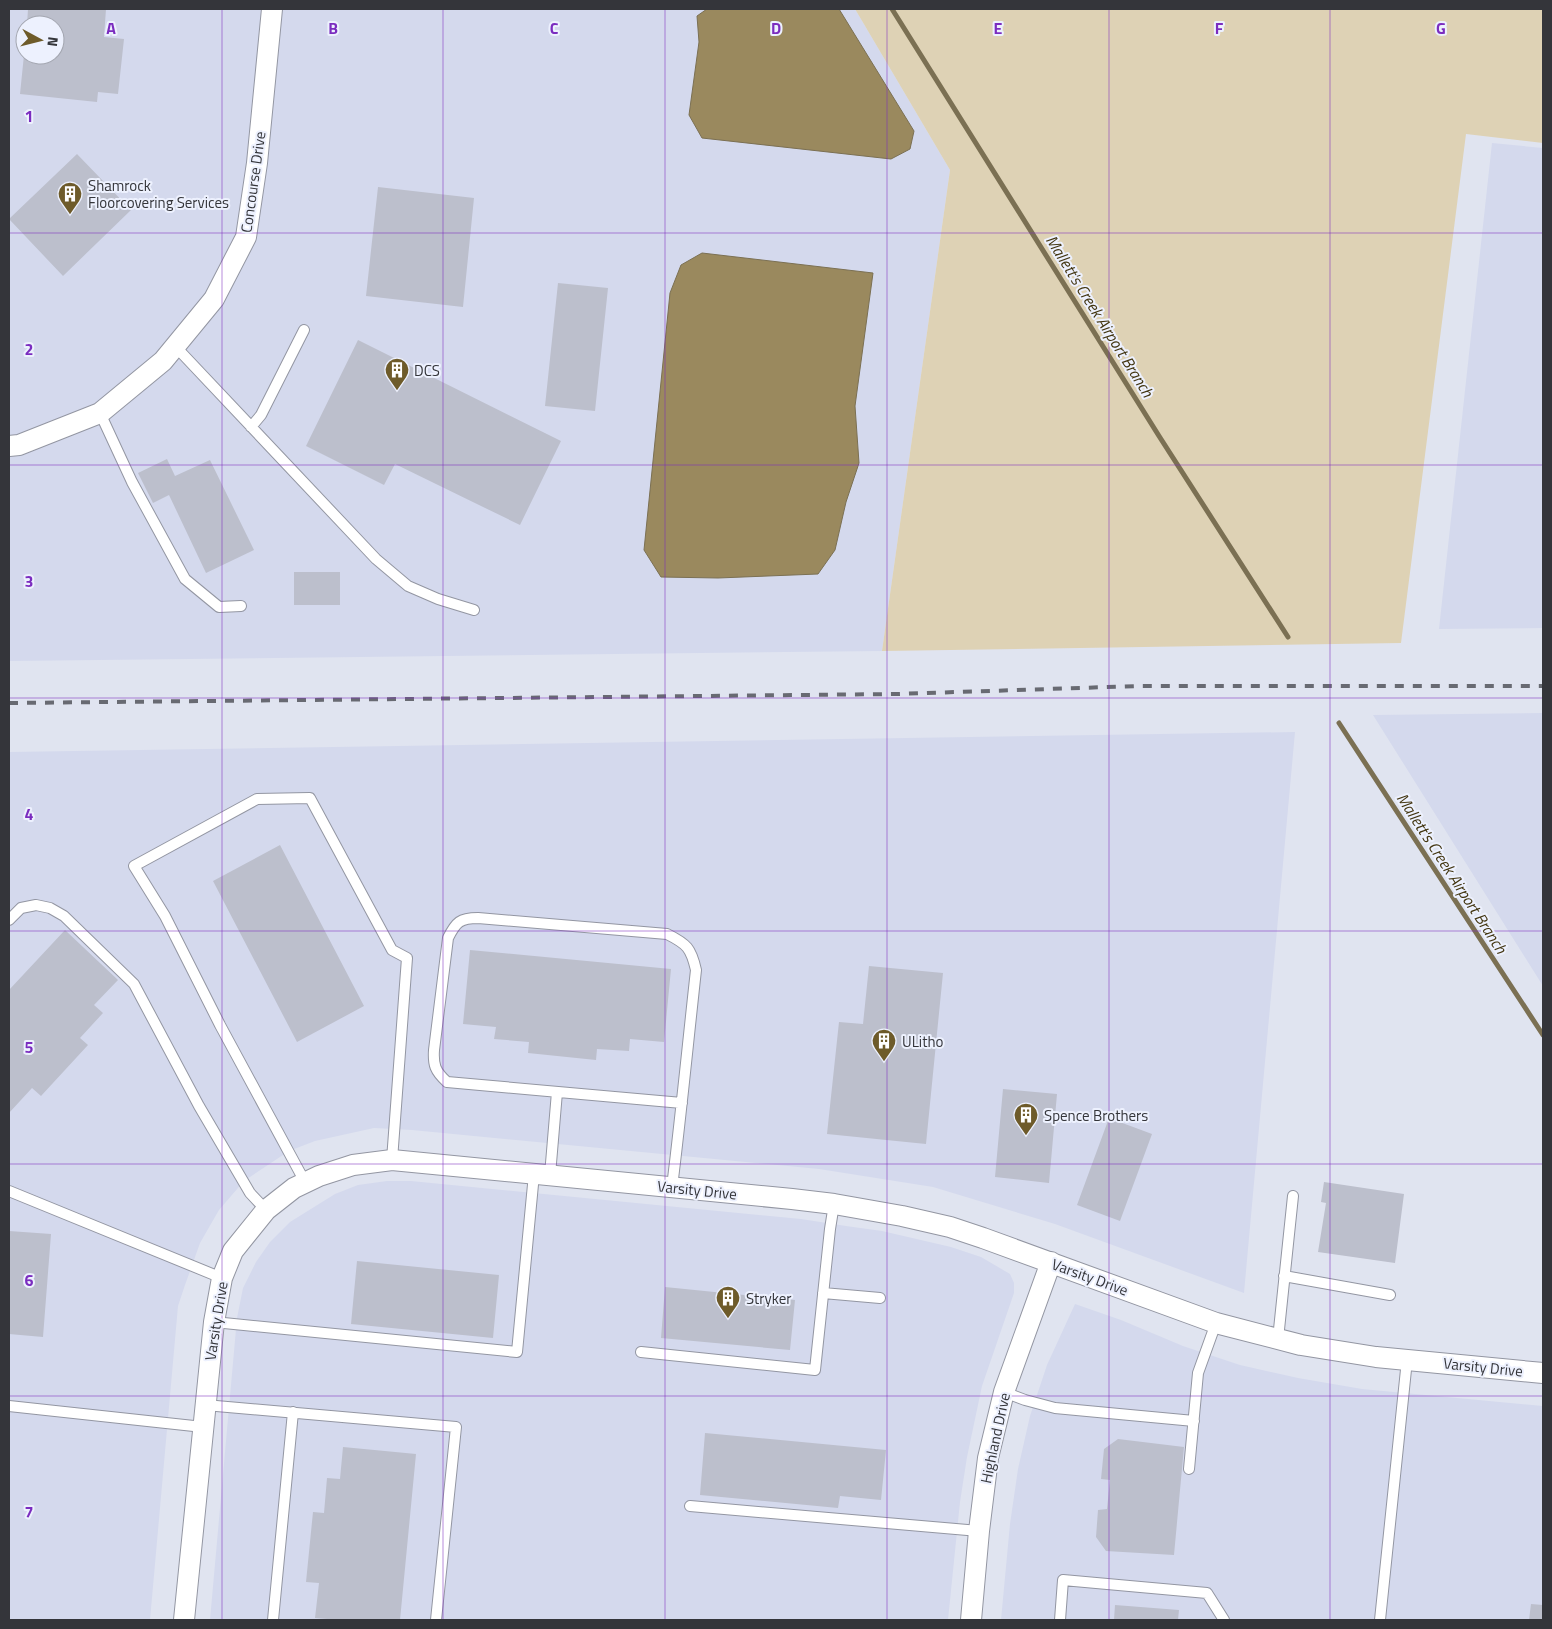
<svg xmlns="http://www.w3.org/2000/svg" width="1552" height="1629" viewBox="0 0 1552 1629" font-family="'Titillium Web',sans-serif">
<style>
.built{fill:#d4d9ed;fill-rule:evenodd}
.green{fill:#ded2b5}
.water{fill:#9a895e;stroke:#7b7053}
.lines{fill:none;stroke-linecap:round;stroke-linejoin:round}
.stream{stroke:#7b7053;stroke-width:5}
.building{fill:#bcbfcc}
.service-casing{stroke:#9396a2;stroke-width:12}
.minor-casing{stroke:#9396a2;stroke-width:22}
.service{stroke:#fff;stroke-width:10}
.minor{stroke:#fff;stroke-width:20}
.rail{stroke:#686a72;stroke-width:4;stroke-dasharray:9 9;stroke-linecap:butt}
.grid{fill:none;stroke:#7b2cbf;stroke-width:1;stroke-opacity:0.55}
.labels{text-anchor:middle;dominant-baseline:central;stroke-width:4;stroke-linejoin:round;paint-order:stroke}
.street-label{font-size:15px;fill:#34353a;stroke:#edf1fe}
.poi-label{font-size:15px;fill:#34353a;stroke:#edf1fe;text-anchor:start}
.water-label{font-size:16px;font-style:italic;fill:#423510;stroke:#edf1fe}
.grid-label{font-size:16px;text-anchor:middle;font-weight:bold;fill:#7b2cbf;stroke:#edf1fe;stroke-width:4;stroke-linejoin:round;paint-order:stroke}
</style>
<rect width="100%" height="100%" fill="#e0e4f0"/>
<path class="built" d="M 9,9 L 855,9 L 950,170 L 882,651 L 9,661 ZM 25,25 L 55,25 L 55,55 L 25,55 Z
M 1492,143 L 1543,148 L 1543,628 L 1439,629 Z
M 1543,713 L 1543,986 L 1373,715 Z
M 1295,732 L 1244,1293 L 1055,1224 L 933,1187 L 819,1169 L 412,1130 L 374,1128 L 315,1141 L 289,1151 L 244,1181 L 219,1210 L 200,1243 L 185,1285 L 178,1306 L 150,1620 L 9,1620 L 9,752 Z
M 387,1181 L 411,1181 L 801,1219 L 846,1226 L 882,1231 L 951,1247 L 981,1257 L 1010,1274 L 1014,1283 L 1014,1293 L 982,1386 L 967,1457 L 960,1502 L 948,1620 L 210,1620 L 237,1318 L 243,1288 L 256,1262 L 270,1242 L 290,1222 L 335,1194 L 358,1185 Z
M 1075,1304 L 1121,1320 L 1183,1346 L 1240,1365 L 1298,1378 L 1362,1389 L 1543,1406 L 1543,1620 L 1001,1620 L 1010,1524 L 1018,1469 L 1030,1416 L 1047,1365 Z"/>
<path class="green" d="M 855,9 L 1543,9 L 1543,143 L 1466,134 L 1401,643 L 882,651 L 950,170 Z"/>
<path class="water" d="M 707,9 L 839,9 L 914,131 L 910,149 L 891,159 L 702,138 L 689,115 L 699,42 L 697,16 Z
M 702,253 L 873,273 L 855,406 L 859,463 L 846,502 L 835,550 L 818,574 L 718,578 L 661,577 L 644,550 L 670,293 L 681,265 Z"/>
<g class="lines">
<path class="stream" d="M 892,9 L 1159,436 L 1288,637
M 1339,723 L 1543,1035"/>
</g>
<path class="building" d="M 28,9 L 106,9 L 104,37 L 124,39 L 118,94 L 98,92 L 97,102 L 20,94 L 24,55 L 55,55 L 55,25 L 27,25 Z
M 77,154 L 131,210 L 63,276 L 9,219 Z
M 378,187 L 474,198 L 463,307 L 366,296 Z
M 558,283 L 608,288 L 595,411 L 545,406 Z
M 358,340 L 561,441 L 520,525 L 395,464 L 384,485 L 306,446 Z
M 167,459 L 175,476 L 210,460 L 254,550 L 206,573 L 169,495 L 153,503 L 138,473 Z
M 294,572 L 340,572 L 340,605 L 294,605 Z
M 280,845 L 364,1006 L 297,1042 L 213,881 Z
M 65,930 L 118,980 L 94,1005 L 103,1013 L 80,1038 L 88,1045 L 41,1096 L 32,1088 L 9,1113 L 9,990 Z
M 470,950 L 671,969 L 664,1042 L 630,1039 L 629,1051 L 597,1049 L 596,1060 L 528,1053 L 529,1042 L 494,1039 L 496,1027 L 463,1024 Z
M 869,966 L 943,973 L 926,1144 L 827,1134 L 839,1022 L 863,1024 Z
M 1003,1089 L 1057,1094 L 1049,1183 L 995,1177 Z
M 1109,1118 L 1152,1134 L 1120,1221 L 1077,1205 Z
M 1324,1182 L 1404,1194 L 1395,1263 L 1318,1252 L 1326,1203 L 1321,1202 Z
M 9,1231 L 51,1234 L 43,1337 L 9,1334 Z
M 357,1261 L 499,1275 L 493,1338 L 351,1324 Z
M 665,1287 L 795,1300 L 790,1350 L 661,1338 Z
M 705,1433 L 886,1450 L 881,1500 L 840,1496 L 838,1508 L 700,1495 Z
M 1118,1439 L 1184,1447 L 1174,1555 L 1106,1551 L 1096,1537 L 1098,1510 L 1107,1509 L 1110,1480 L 1101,1479 L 1104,1449 Z
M 343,1447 L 416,1454 L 400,1620 L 327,1620 L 327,1619 L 315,1618 L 319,1583 L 306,1582 L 313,1512 L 324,1513 L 327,1478 L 340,1479 Z
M 1531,1604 L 1543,1605 L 1543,1620 L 1529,1620 Z
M 1115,1605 L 1179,1610 L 1178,1620 L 1114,1620 Z"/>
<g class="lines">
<defs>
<path id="service" d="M 175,346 L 376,559 L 408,586 L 438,599 L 474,610
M 100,413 L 132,482 L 185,579 L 219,607 L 241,606
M 251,427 L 261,415 L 304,330
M 9,920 L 21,908 L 36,905 L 50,908 L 64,916 L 134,984 L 199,1106 L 250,1193 L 266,1210
M 550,1175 L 557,1092
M 305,1182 L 220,1025 L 165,916 L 134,866 L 257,799 L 310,798 L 392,950 L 407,958 L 392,1160
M 672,1187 C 681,1115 688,1042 696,970 C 691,948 687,944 667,934 L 478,918 C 460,918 456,922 448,938 L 434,1050 C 433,1065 435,1071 447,1082 L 682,1103
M 9,1191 L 222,1278
M 1284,1276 L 1390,1295
M 823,1293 L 880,1298
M 214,1322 L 517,1352 L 534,1174
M 1278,1339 L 1293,1196
M 641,1352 L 815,1370 L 830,1229 L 834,1204
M 1004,1392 L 1025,1400 L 1055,1408 L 1194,1421
M 205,1405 L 456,1427 L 436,1620
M 9,1406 L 203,1427
M 1189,1469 L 1198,1373 L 1216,1323
M 690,1506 L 979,1531
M 273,1620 L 293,1412
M 1060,1620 L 1063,1580 L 1207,1593 L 1224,1620
M 1380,1620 L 1407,1360"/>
<path id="minor" d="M 9,446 L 19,445 L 100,413 L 163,361 L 214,299 L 246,237 L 257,163 L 272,9
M 184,1620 L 214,1322 L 222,1278 L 233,1251 L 266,1210 L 294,1188 L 319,1176 L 353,1165 L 392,1160 L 792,1199 L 834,1204 L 902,1216 L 950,1227 L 983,1238 L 1216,1323 L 1301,1345 L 1376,1357 L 1543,1373
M 971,1620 L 979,1531 L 988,1458 L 1004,1392 L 1051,1262"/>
</defs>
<use href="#service" class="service-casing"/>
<use href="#minor" class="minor-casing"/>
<use href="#service" class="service"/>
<use href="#minor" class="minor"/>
<path class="rail" d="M 9,703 L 897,694 L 1139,686 L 1543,686"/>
</g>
<path class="grid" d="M 222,9 L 222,1620M 443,9 L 443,1620M 665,9 L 665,1620M 887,9 L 887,1620M 1109,9 L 1109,1620M 1330,9 L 1330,1620M 9,233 L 1543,233M 9,465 L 1543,465M 9,698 L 1543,698M 9,931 L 1543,931M 9,1164 L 1543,1164M 9,1396 L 1543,1396"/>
<defs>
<symbol id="building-pin" viewBox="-11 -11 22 30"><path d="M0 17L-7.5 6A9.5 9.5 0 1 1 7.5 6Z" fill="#6e5b2a" stroke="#edf1fe"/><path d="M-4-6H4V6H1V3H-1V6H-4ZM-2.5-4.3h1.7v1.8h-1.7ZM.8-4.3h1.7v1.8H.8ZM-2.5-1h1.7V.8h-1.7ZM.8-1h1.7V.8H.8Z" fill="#fff"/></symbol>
</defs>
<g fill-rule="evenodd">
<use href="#building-pin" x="56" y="180" width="28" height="38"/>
<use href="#building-pin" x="383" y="356" width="28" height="38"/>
<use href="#building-pin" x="870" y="1027" width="28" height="38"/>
<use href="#building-pin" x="1012" y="1101" width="28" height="38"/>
<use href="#building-pin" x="714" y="1284" width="28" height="38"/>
</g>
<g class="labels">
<g class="street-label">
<text transform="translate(253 182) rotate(-82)">Concourse Drive</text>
<text transform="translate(697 1190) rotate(6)">Varsity Drive</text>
<text transform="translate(1090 1277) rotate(20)">Varsity Drive</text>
<text transform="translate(216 1321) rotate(-81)">Varsity Drive</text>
<text transform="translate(1483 1367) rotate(6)">Varsity Drive</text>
<text transform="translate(995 1438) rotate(-78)">Highland Drive</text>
</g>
<g class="poi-label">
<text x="88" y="185">Shamrock<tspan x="88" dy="17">Floorcovering Services</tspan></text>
<text x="414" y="370">DCS</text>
<text x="902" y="1041">ULitho</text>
<text x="1044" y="1115">Spence Brothers</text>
<text x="746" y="1298">Stryker</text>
</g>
<g class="water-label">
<text transform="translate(1100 316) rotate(58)">Mallett's Creek Airport Branch</text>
<text transform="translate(1452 873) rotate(57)">Mallett's Creek Airport Branch</text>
</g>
</g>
<g class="grid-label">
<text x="111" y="34">A</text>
<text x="333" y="34">B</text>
<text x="554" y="34">C</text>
<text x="776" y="34">D</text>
<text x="998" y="34">E</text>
<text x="1219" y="34">F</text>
<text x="1441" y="34">G</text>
<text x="29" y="122">1</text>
<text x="29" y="355">2</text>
<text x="29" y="587">3</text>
<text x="29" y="820">4</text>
<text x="29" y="1053">5</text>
<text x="29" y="1286">6</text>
<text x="29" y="1518">7</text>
</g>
<rect width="1552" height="1629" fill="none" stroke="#34353a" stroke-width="20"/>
<g transform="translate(40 40) rotate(97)"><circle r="24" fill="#edf1fe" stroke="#a3a6b0"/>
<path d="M0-4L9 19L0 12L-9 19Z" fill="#6e5b2a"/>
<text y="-8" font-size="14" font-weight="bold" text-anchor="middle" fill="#34353a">N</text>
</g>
</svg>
